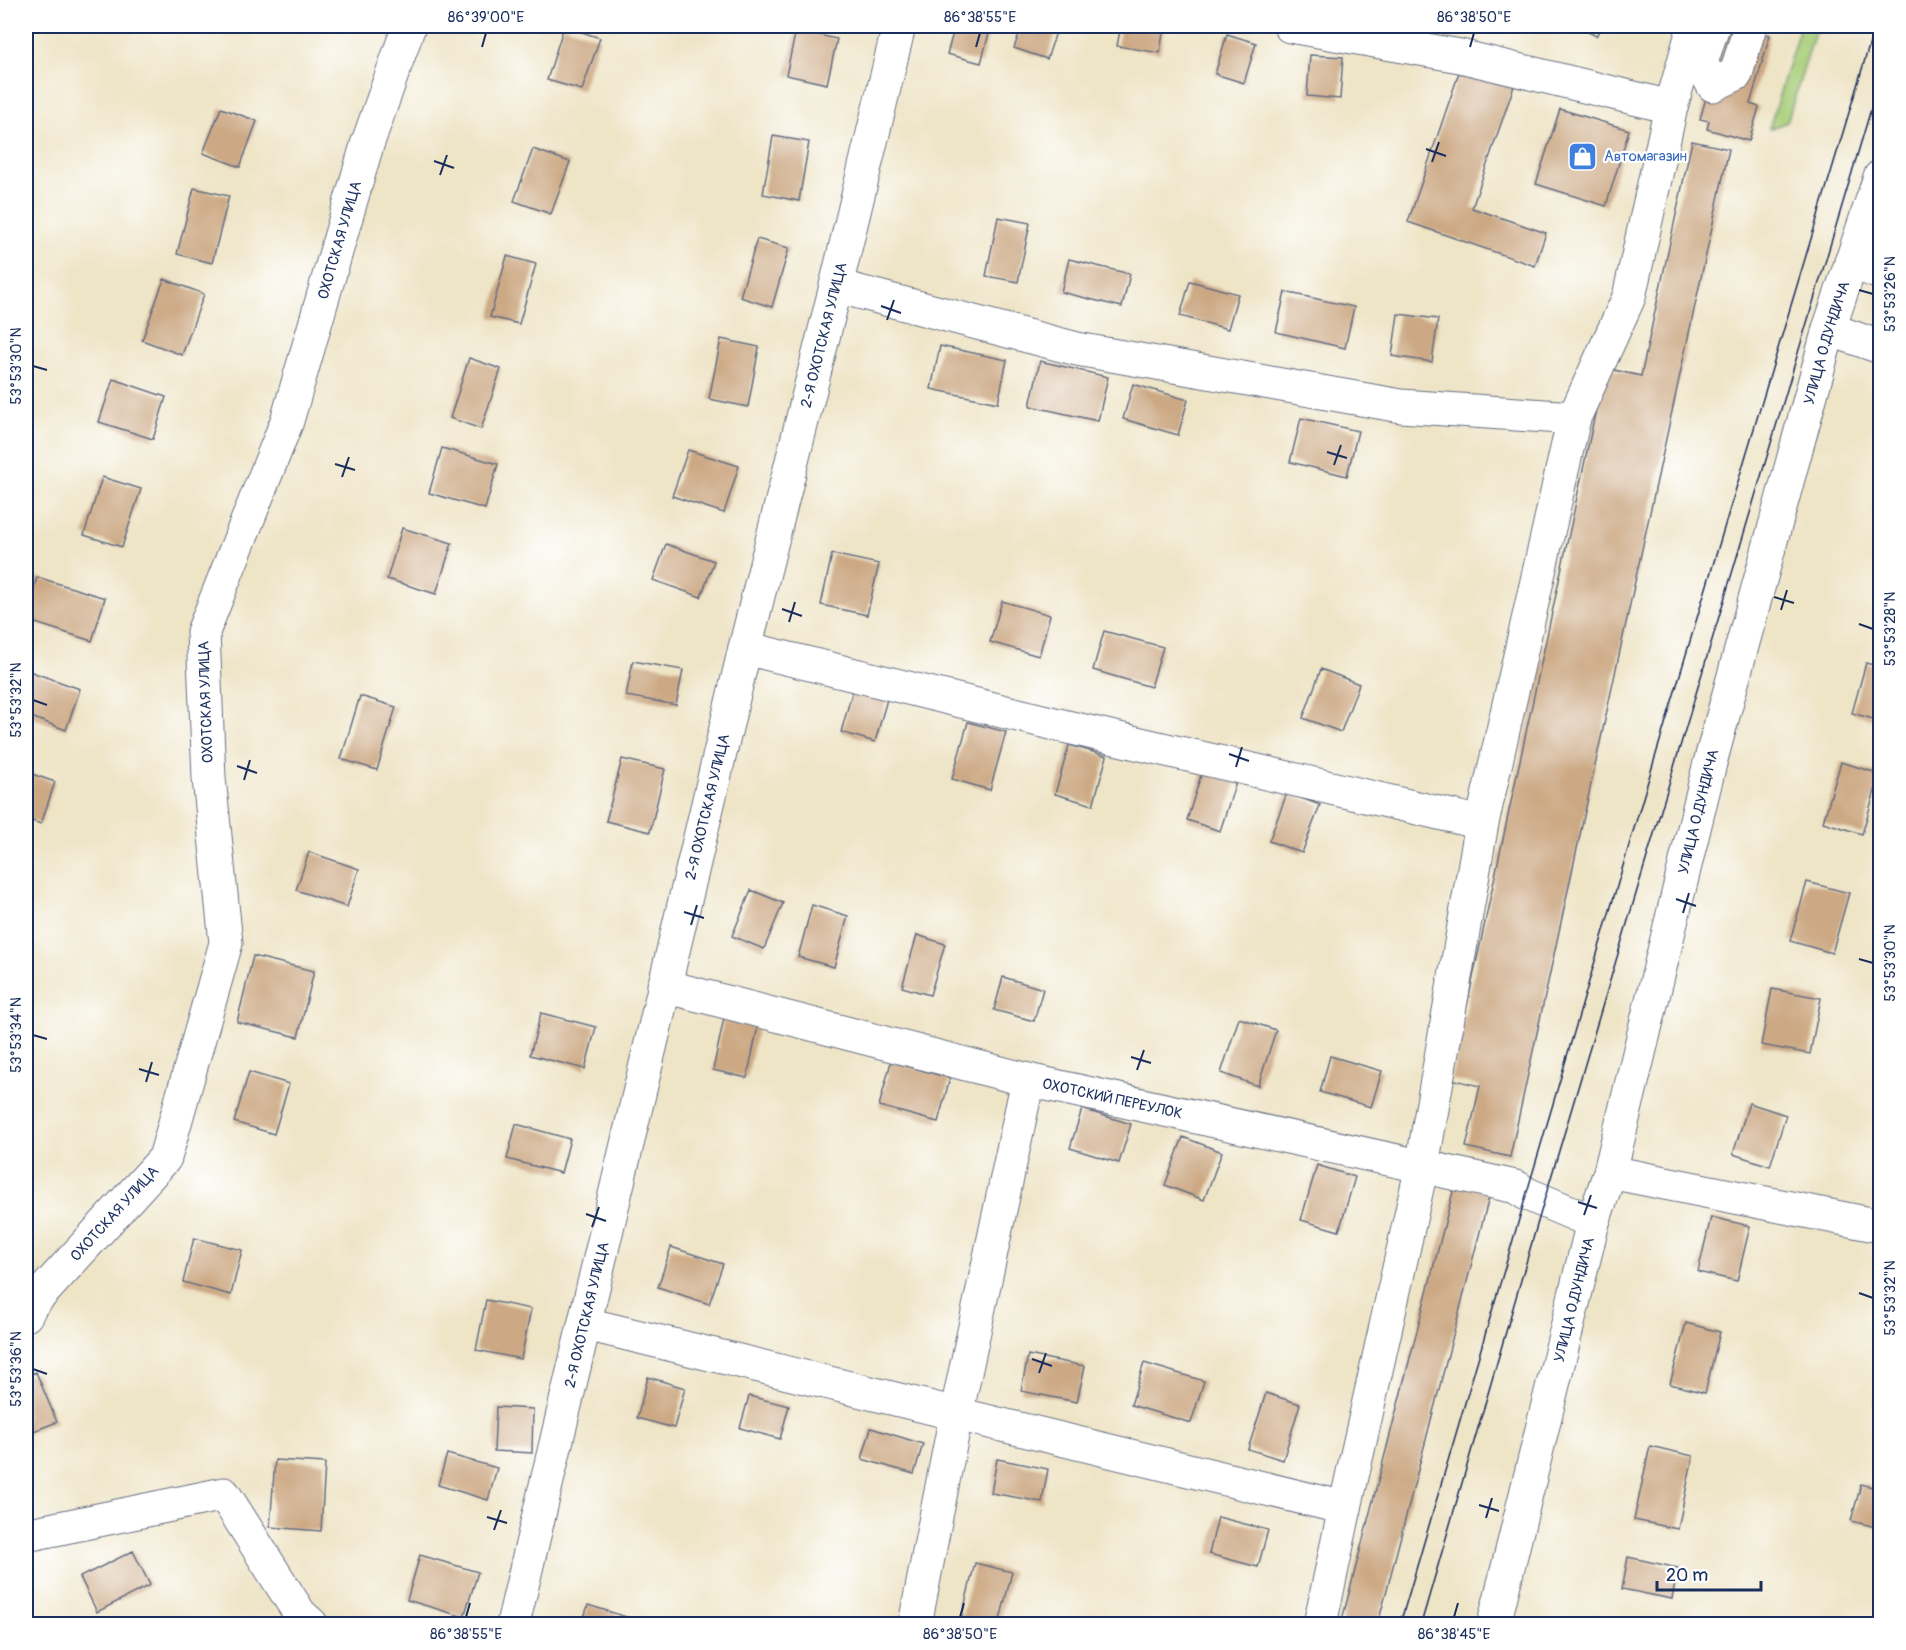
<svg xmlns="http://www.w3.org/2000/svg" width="1906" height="1650" viewBox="0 0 1906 1650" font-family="Pangolin,sans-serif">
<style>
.green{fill:#a7cd78;stroke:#617e6b;stroke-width:1.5}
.building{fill:#cca984}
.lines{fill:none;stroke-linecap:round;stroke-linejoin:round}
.minor-casing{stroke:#656e82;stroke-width:35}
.major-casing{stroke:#656e82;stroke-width:35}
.minor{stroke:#fff;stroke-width:33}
.major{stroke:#fff;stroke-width:33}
.tram{stroke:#1b2f5e;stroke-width:1.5}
.ticks{fill:none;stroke:#1b2f5e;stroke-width:2}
.labels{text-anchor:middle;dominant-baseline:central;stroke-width:4.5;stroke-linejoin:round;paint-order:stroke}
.shop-label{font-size:15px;fill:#366cbe;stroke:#fff;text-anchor:start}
.street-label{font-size:15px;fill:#1b2f5e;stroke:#fff}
.neatline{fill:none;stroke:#1b2f5e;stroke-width:2}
.ticks-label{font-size:15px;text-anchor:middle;fill:#1b2f5e}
</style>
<rect width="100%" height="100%" fill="#fff"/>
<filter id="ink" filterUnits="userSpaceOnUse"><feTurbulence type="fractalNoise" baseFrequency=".0167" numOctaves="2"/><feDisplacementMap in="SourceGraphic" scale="12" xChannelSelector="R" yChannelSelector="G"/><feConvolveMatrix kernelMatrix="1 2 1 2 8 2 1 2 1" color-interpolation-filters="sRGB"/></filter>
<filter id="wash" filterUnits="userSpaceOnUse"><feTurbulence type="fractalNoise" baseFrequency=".008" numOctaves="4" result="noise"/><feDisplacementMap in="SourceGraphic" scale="24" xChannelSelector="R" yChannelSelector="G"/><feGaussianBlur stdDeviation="1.35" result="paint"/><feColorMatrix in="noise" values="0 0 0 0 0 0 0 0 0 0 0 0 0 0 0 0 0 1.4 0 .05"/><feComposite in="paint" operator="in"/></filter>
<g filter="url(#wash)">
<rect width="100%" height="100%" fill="#eee4c6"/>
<path class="green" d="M 1800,26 L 1817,26 L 1787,122 L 1769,129 Z"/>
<g id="blocks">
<path class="building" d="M 564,26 L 600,38 L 582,90 L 547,80 Z
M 955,26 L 991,26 L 981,63 L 947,54 Z
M 1022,26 L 1058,26 L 1047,59 L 1014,48 Z
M 1121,26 L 1164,26 L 1160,53 L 1117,46 Z
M 1577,26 L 1602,26 L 1596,36 Z
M 1727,26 L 1737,26 L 1770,35 L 1750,104 L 1759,107 L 1749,141 L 1707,129 L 1709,121 L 1700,119 Z
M 796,30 L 837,39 L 827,84 L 786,75 Z
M 1227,34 L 1256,43 L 1244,83 L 1215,74 Z
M 1310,55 L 1343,57 L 1340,99 L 1307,96 Z
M 1462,64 L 1515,83 L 1472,208 L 1546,233 L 1535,266 L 1408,222 Z
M 221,108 L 257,121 L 240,167 L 203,153 Z
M 1560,109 L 1629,130 L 1606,206 L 1536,184 Z
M 773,136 L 809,142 L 799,201 L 763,194 Z
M 1692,141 L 1729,149 L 1510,1157 L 1466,1147 L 1480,1086 L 1451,1079 L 1605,368 L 1641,376 Z
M 533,149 L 570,162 L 551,214 L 514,201 Z
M 194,188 L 229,196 L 212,263 L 177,254 Z
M 998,217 L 1030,223 L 1018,282 L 986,276 Z
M 757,239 L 789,248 L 772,307 L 740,297 Z
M 507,256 L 536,264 L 519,324 L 490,317 Z
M 1069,259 L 1130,274 L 1122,307 L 1061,292 Z
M 164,279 L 204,294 L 182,355 L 142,340 Z
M 1190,281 L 1238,294 L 1228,329 L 1180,316 Z
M 1285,292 L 1354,307 L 1345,348 L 1276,332 Z
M 1398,314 L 1438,319 L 1432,362 L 1392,356 Z
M 721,339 L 759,347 L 748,407 L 709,399 Z
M 940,346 L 1007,360 L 998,403 L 931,389 Z
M 469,358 L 501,369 L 481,429 L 450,418 Z
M 1040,361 L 1108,377 L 1098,421 L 1030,406 Z
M 113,379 L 166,397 L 153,439 L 99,422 Z
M 1133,384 L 1188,400 L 1178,435 L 1123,419 Z
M 1301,418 L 1358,431 L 1347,476 L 1290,462 Z
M 442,448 L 498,464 L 485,509 L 429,493 Z
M 688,450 L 739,466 L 724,513 L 672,496 Z
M 102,477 L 141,489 L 122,547 L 84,535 Z
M 402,528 L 452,543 L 436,594 L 387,579 Z
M 666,544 L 714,561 L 701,597 L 653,580 Z
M 832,554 L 879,564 L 867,615 L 821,605 Z
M 37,577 L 105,598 L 92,641 L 26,620 L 26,615 Z
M 1002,601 L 1050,615 L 1039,656 L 990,642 Z
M 1104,631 L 1163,647 L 1151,687 L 1093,670 Z
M 633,661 L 683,670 L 676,705 L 626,696 Z
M 1866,663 L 1880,667 L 1880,721 L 1852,713 Z
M 1321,669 L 1359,684 L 1341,732 L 1303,718 Z
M 29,671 L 80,689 L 66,730 L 26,715 L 26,680 Z
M 855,682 L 889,692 L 875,742 L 841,732 Z
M 360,696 L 396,707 L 377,770 L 341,759 Z
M 968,722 L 1006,732 L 990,790 L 952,779 Z
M 1069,745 L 1107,756 L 1093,805 L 1055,794 Z
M 622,759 L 665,769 L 650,832 L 606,821 Z
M 1841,762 L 1880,774 L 1862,834 L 1823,822 Z
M 26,772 L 55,782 L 41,824 L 26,819 Z
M 1202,772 L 1236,782 L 1220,831 L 1187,820 Z
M 1287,793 L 1320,805 L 1302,853 L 1269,841 Z
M 309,852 L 359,869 L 347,907 L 296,890 Z
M 1807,882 L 1849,893 L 1832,953 L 1790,941 Z
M 751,890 L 783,903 L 764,949 L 732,936 Z
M 812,905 L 848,916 L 834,967 L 798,957 Z
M 917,935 L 945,944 L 930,995 L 902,987 Z
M 253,956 L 314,971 L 298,1037 L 237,1022 Z
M 1003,977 L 1043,989 L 1034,1021 L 994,1010 Z
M 1772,989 L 1821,998 L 1810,1054 L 1761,1045 Z
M 541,1013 L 596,1027 L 585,1069 L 530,1055 Z
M 724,1018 L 758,1026 L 747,1078 L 713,1070 Z
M 1239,1018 L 1276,1030 L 1258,1086 L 1221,1073 Z
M 1330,1056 L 1382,1071 L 1371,1107 L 1320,1092 Z
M 891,1062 L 950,1078 L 938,1122 L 879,1106 Z
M 249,1072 L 289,1084 L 274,1134 L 234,1122 Z
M 1749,1103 L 1786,1115 L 1770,1166 L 1733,1154 Z
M 1082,1109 L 1131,1124 L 1119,1163 L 1070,1148 Z
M 516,1124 L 570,1139 L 561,1173 L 507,1159 Z
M 1183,1137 L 1222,1152 L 1204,1200 L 1165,1185 Z
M 1317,1165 L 1355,1177 L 1339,1231 L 1301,1220 Z
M 1455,1184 L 1490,1193 L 1378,1624 L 1341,1624 Z
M 1711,1217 L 1750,1226 L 1737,1281 L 1698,1272 Z
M 194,1238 L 242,1250 L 231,1295 L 183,1282 Z
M 671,1247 L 723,1264 L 709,1304 L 658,1287 Z
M 486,1300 L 531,1309 L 521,1359 L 476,1350 Z
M 1686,1323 L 1720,1332 L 1705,1393 L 1670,1384 Z
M 1028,1355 L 1085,1366 L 1077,1402 L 1021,1391 Z
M 1144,1363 L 1204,1381 L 1191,1423 L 1131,1405 Z
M 36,1372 L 57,1422 L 26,1434 L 26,1376 Z
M 648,1377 L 685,1388 L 674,1428 L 637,1418 Z
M 1880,1380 L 1880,1407 L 1873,1405 Z
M 1266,1393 L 1300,1404 L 1283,1460 L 1248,1449 Z
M 749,1396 L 789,1406 L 780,1439 L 740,1428 Z
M 496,1407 L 533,1409 L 532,1453 L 494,1451 Z
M 871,1428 L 923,1444 L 914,1474 L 862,1459 Z
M 1650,1446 L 1693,1456 L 1678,1529 L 1634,1520 Z
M 447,1454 L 497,1468 L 488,1500 L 438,1485 Z
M 997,1459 L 1048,1469 L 1042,1502 L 991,1493 Z
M 275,1460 L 325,1463 L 321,1531 L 270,1527 Z
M 1861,1484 L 1880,1489 L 1880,1528 L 1851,1521 Z
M 1218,1517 L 1268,1530 L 1258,1567 L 1209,1554 Z
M 133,1551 L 150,1585 L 97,1612 L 80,1577 Z
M 420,1555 L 478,1572 L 464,1617 L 407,1600 Z
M 1628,1557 L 1678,1568 L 1672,1599 L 1622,1589 Z
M 975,1563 L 1012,1572 L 999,1624 L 978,1624 L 961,1620 Z
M 588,1605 L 636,1620 L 635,1624 L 582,1624 Z
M 706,1618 L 722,1624 L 704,1624 Z"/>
</g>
</g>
<g filter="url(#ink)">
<use href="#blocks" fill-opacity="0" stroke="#656e82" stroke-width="1.5"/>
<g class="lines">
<defs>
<g id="minor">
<path d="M 1290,26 L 1460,56 L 1671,107 L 1629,297 L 1574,418"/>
<path d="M 1713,26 L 1701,63 L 1713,85 L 1736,74 L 1750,26"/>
<path d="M 1671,107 L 1693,30"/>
<path d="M 1851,262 L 1880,273"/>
<path d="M 836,286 L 1077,349 L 1401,406 L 1574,418 L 1482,823"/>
<path d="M 1829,329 L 1880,347"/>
<path d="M 664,986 L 1028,1080"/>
<path d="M 1610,1172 L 1880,1226"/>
<path id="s1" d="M 26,1315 L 31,1305 L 165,1158 L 226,943 L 209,778 L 203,632 L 287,421 L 367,145 L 409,26"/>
<path d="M 586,1324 L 1345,1508 L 1422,1166 L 1482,823 L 1063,726 L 745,648"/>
<path d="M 26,1535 L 224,1494 L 300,1614 L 311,1624"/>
<path id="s2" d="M 513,1624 L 745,648 L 836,286 L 899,26"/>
<path id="s3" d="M 915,1624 L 956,1415 L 1028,1080 L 1516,1187 L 1527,1194 L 1593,1222"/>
<path d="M 1320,1624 L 1345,1508"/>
</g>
<g id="major">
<path id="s4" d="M 1494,1624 L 1593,1222 L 1610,1172 L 1710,763 L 1829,329 L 1880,177"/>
</g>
</defs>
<use href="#minor" class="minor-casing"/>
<use href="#major" class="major-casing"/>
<use href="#minor" class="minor"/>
<use href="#major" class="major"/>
<path class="tram" d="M 1400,1624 L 1645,791 L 1875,26
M 1421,1624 L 1544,1201 L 1880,79"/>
</g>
</g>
<path class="ticks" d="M 482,47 L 486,33M 976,47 L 980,33M 1470,47 L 1474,33M 1426,149 L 1446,156M 434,161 L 454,168M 1432,162 L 1439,142M 440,175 L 447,155M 1859,290 L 1873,294M 881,306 L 901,313M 887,320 L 894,300M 33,366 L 47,370M 1327,452 L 1347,458M 335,464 L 355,470M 1334,465 L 1341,445M 342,477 L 349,457M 1774,597 L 1794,603M 782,609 L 802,616M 1781,610 L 1787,590M 789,622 L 795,602M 1859,624 L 1873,629M 33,700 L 47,705M 1229,754 L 1249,761M 237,766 L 257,773M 1236,767 L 1242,747M 244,780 L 250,760M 1676,899 L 1696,906M 684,912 L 704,918M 1683,913 L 1689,893M 691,925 L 697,905M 1859,959 L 1873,963M 33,1035 L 47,1039M 1131,1057 L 1151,1063M 139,1069 L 159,1075M 1137,1070 L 1144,1050M 146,1082 L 152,1062M 1578,1202 L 1597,1208M 586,1214 L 606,1221M 1584,1215 L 1591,1195M 592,1227 L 599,1207M 1859,1293 L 1873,1298M 1032,1359 L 1052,1366M 33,1369 L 47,1374M 1039,1373 L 1046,1353M 1479,1505 L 1499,1511M 487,1517 L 507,1523M 1486,1518 L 1492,1498M 494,1530 L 501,1510M 466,1617 L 470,1603M 960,1617 L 964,1603M 1454,1617 L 1458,1603"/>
<defs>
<symbol id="shop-square" viewBox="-11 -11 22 22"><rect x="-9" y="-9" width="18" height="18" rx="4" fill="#3f7fe0" stroke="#fff"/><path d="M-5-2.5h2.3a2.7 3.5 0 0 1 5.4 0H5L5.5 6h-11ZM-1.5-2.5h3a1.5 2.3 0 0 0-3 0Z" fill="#fff"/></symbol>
</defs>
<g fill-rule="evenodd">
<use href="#shop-square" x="1566" y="140" width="33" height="33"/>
</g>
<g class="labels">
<g class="shop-label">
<text x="1604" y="156">Автомагазин</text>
</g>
<g class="street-label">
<text stroke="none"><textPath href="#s1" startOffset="1161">ОХОТСКАЯ УЛИЦА</textPath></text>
<text stroke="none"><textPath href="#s2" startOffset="1326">2-Я ОХОТСКАЯ УЛИЦА</textPath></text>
<text stroke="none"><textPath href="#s4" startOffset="1324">УЛИЦА О.ДУНДИЧА</textPath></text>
<text transform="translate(206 702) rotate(-92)">ОХОТСКАЯ УЛИЦА</text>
<text stroke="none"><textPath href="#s2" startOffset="840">2-Я ОХОТСКАЯ УЛИЦА</textPath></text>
<text stroke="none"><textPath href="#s4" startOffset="838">УЛИЦА О.ДУНДИЧА</textPath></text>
<text stroke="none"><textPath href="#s3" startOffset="642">ОХОТСКИЙ ПЕРЕУЛОК</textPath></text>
<text stroke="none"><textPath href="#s1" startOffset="135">ОХОТСКАЯ УЛИЦА</textPath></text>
<text stroke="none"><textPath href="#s4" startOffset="334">УЛИЦА О.ДУНДИЧА</textPath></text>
<text stroke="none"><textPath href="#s2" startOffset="318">2-Я ОХОТСКАЯ УЛИЦА</textPath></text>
</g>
</g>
<rect width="1906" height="1650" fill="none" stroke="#fff" stroke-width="66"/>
<path d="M1657 1581v9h104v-9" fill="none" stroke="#1b2f5e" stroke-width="3"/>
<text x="1666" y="1581" font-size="18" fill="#1b2f5e" stroke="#ffffff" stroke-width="4.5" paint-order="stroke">20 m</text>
<rect x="33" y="33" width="1840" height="1584" class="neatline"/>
<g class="ticks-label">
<text x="486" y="22">86°39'00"E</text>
<text x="980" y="22">86°38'55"E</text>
<text x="1474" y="22">86°38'50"E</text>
<text transform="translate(1890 294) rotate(-90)" y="5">53°53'26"N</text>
<text transform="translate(16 366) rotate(-90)" y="5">53°53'30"N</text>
<text transform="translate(1890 629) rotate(-90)" y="5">53°53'28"N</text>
<text transform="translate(16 700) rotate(-90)" y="5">53°53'32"N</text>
<text transform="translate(1890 963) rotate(-90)" y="5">53°53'30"N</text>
<text transform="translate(16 1035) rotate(-90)" y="5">53°53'34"N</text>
<text transform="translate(1890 1298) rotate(-90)" y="5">53°53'32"N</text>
<text transform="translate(16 1369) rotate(-90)" y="5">53°53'36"N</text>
<text x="466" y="1639">86°38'55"E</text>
<text x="960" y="1639">86°38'50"E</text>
<text x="1454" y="1639">86°38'45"E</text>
</g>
</svg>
